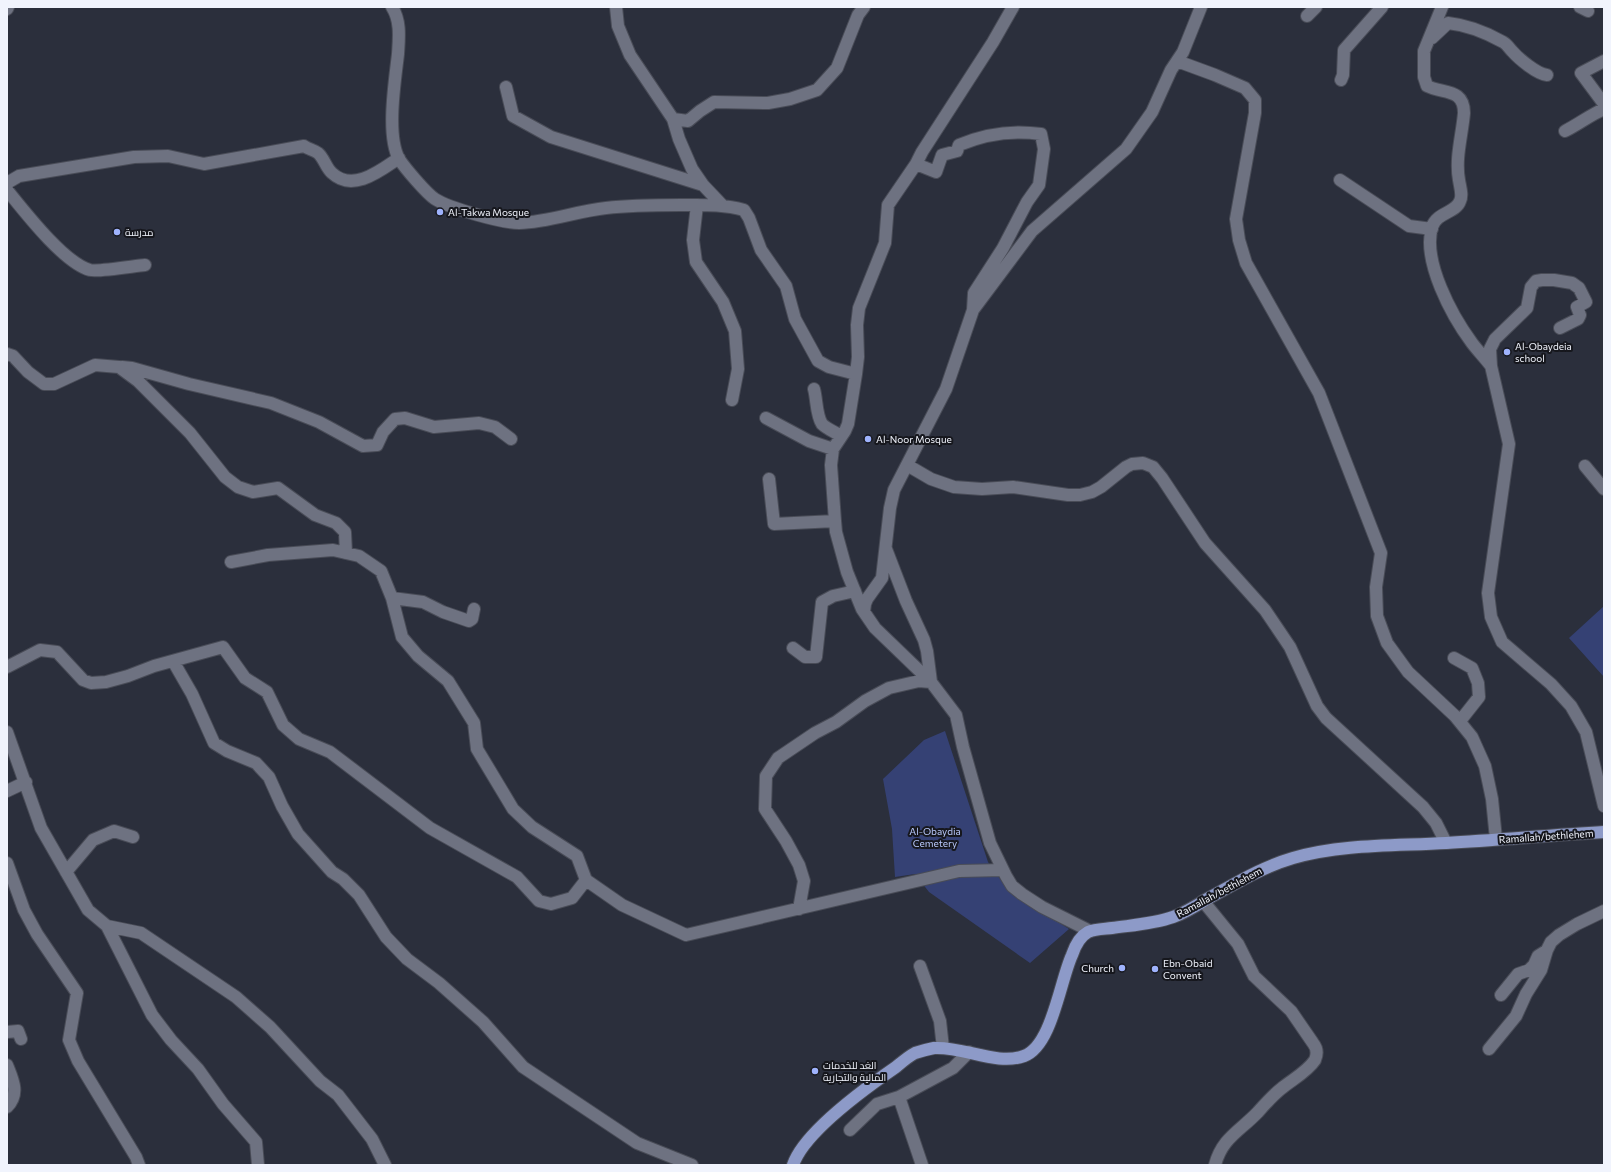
<svg xmlns="http://www.w3.org/2000/svg" width="1611" height="1172" viewBox="0 0 1611 1172" font-family="Commissioner,Cairo,sans-serif">
<style>
.green{fill:#354174}
.lines{fill:none;stroke-linecap:round;stroke-linejoin:round}
.minor-casing{stroke:#494c57;stroke-width:14}
.major-casing{stroke:#494c57;stroke-width:14}
.minor{stroke:#6e7281;stroke-width:12}
.major{stroke:#8d9ac8;stroke-width:12}
.poi-dot{fill:#9fb3fd;stroke:#16171d;stroke-width:1.5}
.labels{text-anchor:middle;dominant-baseline:central;stroke-width:4;stroke-linejoin:round;paint-order:stroke}
.poi-label{font-size:10px;fill:#f1f4fd;stroke:#16171d;text-anchor:start}
.park-label{font-size:10px;fill:#b9c9fc;stroke:#16171d}
.street-label{font-size:10px;fill:#f1f4fd;stroke:#16171d}
</style>
<rect width="100%" height="100%" fill="#2b2f3c"/>
<path class="green" d="M 1604,606 L 1604,677 L 1569,638 Z
M 945,731 L 988,862 L 1008,890 L 1069,929 L 1030,963 L 929,892 L 915,874 L 895,877 L 892,829 L 883,779 L 924,740 Z"/>
<g class="lines">
<defs>
<path id="minor" d="M 392,7 C 401,21 399,38 398,54 C 395,81 386,135 399,159 C 405,168 426,193 435,199 C 449,208 502,223 519,223 C 549,222 577,211 606,208 C 631,205 656,205 681,205 C 703,205 723,204 744,210 L 749,218 L 761,250 L 786,286 L 795,319 L 818,361 L 829,367 L 856,374 L 848,424 L 845,431 L 833,449 L 831,465 L 835,521 L 836,532 L 847,572 L 862,609 L 875,628 L 931,682 L 956,715 L 963,747 L 990,843 L 1006,876 L 1012,886 L 1022,894 L 1042,907 L 1090,931
M 616,7 L 618,26 L 630,55 L 673,119 L 679,139 L 692,169 L 703,185 L 722,205
M 1442,7 L 1424,51 L 1424,77 L 1427,86 C 1443,94 1464,88 1464,113 C 1462,136 1455,158 1459,180 C 1460,187 1463,195 1460,201 C 1456,213 1437,212 1432,227 C 1422,261 1452,316 1472,343 C 1478,351 1485,358 1491,366
M 1580,7 L 1588,11
M 7,9 L 8,7
M 1307,16 L 1316,7
M 1432,38 L 1448,23 C 1467,25 1487,33 1503,42 C 1507,44 1509,48 1512,51 C 1519,59 1537,74 1547,75
M 1177,61 L 1215,75 L 1245,88 L 1255,100 L 1255,113 L 1236,219 L 1239,240 L 1246,263 L 1319,393 L 1381,553 L 1376,587 L 1377,616 L 1387,643 L 1408,672 L 1455,716 L 1472,737 L 1485,766 L 1492,799 L 1496,839
M 1604,61 L 1581,73 L 1604,104
M 1341,80 L 1343,75 L 1344,50 L 1382,7
M 506,87 L 513,116 L 551,137 L 703,185
M 673,119 L 688,121 L 700,111 L 714,102 L 768,103 L 790,99 L 817,90 L 837,68 L 858,15 L 864,7
M 1565,131 C 1579,124 1590,115 1604,109
M 916,164 L 936,172 L 942,155 L 957,151 L 959,145 C 985,134 1013,130 1041,134 L 1044,149 L 1039,185 L 1027,202 L 1003,248 L 974,293 L 973,310
M 1340,180 L 1409,226 L 1432,229
M 7,183 L 19,176 L 134,157 L 168,156 L 204,164 L 304,146 C 308,149 314,150 318,153 C 324,158 326,168 332,173 C 353,193 381,170 399,158
M 7,190 C 24,211 64,263 90,270 C 99,272 134,266 145,265
M 697,205 L 693,240 L 696,262 L 723,302 L 735,331 L 738,369 L 732,400
M 1560,328 L 1578,319 L 1580,315 L 1577,307 L 1586,302 L 1579,288 L 1572,283 L 1554,280 L 1542,280 L 1536,281 L 1531,287 L 1527,308 L 1495,339 L 1490,349 L 1491,366 L 1509,444 L 1488,593 L 1491,617 L 1502,642 L 1551,684 L 1571,706 L 1586,732 L 1604,806
M 7,354 L 13,356 L 28,372 L 44,384 L 54,384 L 95,365 L 119,367 L 138,381 L 190,433 L 225,477 L 238,487 L 253,492 L 278,488 L 315,515 L 336,523 L 345,532 L 346,553
M 122,367 L 132,368 L 189,384 L 271,403 L 319,422 L 363,446 L 377,445 L 383,432 L 395,419 L 405,418 L 434,427 L 479,423 L 495,427 L 511,439
M 856,374 L 858,357 L 857,325 L 859,308 L 885,243 L 888,205 L 916,164 L 922,152 L 993,42 L 1013,7
M 814,389 C 817,400 816,415 822,424 C 827,429 835,432 841,436
M 766,418 L 809,441 L 833,449
M 907,465 L 931,479 L 954,487 L 982,489 L 1013,487 L 1068,495 L 1080,495 L 1092,492 L 1101,487 L 1126,467 L 1132,464 L 1143,463 L 1153,467 L 1162,478 L 1205,543 L 1265,610 L 1290,647 L 1317,706 L 1326,718 L 1423,807 L 1436,823 L 1446,843
M 1585,466 L 1604,489
M 769,479 L 774,524 L 835,521
M 231,562 L 268,555 L 333,550 L 359,556 L 381,571 L 392,598 L 402,637 L 418,656 L 448,681 L 474,723 L 477,749 L 513,809 L 532,827 L 577,856 L 586,880 L 622,905 L 686,935 L 959,871 L 1003,870
M 392,598 L 423,602 L 443,612 L 469,621 L 472,619 L 474,609
M 864,612 L 865,604 L 867,599 L 882,578 L 890,508 L 894,490 L 946,389 L 973,310 L 1032,231 L 1126,149 L 1152,112 L 1171,70 L 1183,52 L 1201,7
M 793,648 L 805,657 L 816,657 L 822,602 L 833,596 L 855,591
M 1454,658 L 1472,668 L 1478,683 L 1479,697 L 1460,721
M 173,661 L 192,694 L 214,743 L 227,751 L 256,763 L 269,777 L 282,806 L 298,834 L 332,872 L 343,879 L 359,895 L 386,937 L 407,959 L 439,983 L 483,1022 L 523,1067 L 637,1143 L 692,1165
M 7,667 L 40,650 L 57,652 L 83,680 L 91,683 L 106,682 L 128,676 L 154,666 L 223,647 L 245,678 L 267,692 L 283,725 L 299,739 L 330,752 L 430,828 L 517,877 L 539,901 L 551,904 L 572,898 L 586,880
M 7,732 L 41,828 L 88,910 L 107,926 L 152,1015 L 171,1040 L 198,1069 L 223,1104 L 256,1142 L 258,1165
M 7,791 L 26,782
M 7,863 L 24,910 L 37,934 L 77,993 L 69,1040 L 78,1061 L 136,1157 L 139,1165
M 66,872 L 93,840 L 114,831 L 133,837
M 1203,901 L 1238,944 L 1254,976 L 1291,1011 L 1313,1043 C 1317,1048 1318,1053 1315,1060 C 1307,1072 1293,1079 1282,1088 C 1273,1095 1266,1103 1258,1112 C 1240,1131 1222,1138 1215,1165
M 799,909 L 804,881 L 799,865 L 786,841 L 765,809 L 766,776 L 778,758 L 815,733 L 836,722 L 865,701 L 889,688 L 919,681 L 931,682 L 927,651 L 924,640 L 906,601 L 886,549
M 107,926 L 141,933 L 236,997 L 270,1027 L 320,1081 L 338,1095 L 372,1139 L 385,1165
M 920,966 L 940,1021 L 943,1048
M 1501,995 L 1518,974 L 1529,970 L 1534,965 L 1538,956 L 1546,951
M 7,1032 L 18,1031 L 21,1039
M 1489,1049 L 1516,1016 L 1526,994 L 1541,970 L 1547,950 L 1551,942 L 1559,935 L 1577,924 L 1604,911
M 7,1065 C 13,1080 20,1094 7,1107
M 899,1097 L 953,1068 L 969,1052
M 850,1130 L 877,1104 L 899,1097 L 922,1165"/>
<path id="major" d="M 793,1165 C 804,1132 867,1087 896,1067 C 902,1062 909,1056 915,1053 C 921,1051 929,1049 934,1048 C 963,1046 997,1066 1024,1056 C 1052,1046 1060,981 1072,955 C 1075,946 1079,937 1088,932 C 1095,929 1104,929 1112,928 C 1133,925 1153,924 1173,917 C 1185,913 1196,906 1207,899 C 1235,884 1262,867 1293,858 C 1342,844 1395,846 1446,843 C 1499,840 1551,835 1604,832"/>
</defs>
<use href="#minor" class="minor-casing"/>
<use href="#major" class="major-casing"/>
<use href="#minor" class="minor"/>
<use href="#major" class="major"/>
</g>
<g class="poi-dot">
<circle cx="440" cy="212" r="4"/>
<circle cx="117" cy="232" r="4"/>
<circle cx="1507" cy="352" r="4"/>
<circle cx="868" cy="439" r="4"/>
<circle cx="1122" cy="968" r="4"/>
<circle cx="1155" cy="969" r="4"/>
<circle cx="815" cy="1071" r="4"/>
</g>
<g class="labels">
<g class="poi-label">
<text x="448" y="212">Al-Takwa Mosque</text>
<text x="125" y="232">مدرسة</text>
<text x="1515" y="346">Al-Obaydeia<tspan x="1515" dy="12">school</tspan></text>
<text x="876" y="439">Al-Noor Mosque</text>
<text x="1163" y="963">Ebn-Obaid<tspan x="1163" dy="12">Convent</tspan></text>
<text x="1114" y="968" text-anchor="end">Church</text>
<text x="823" y="1065">الغد للخدمات<tspan x="823" dy="12">المالية والتجارية</tspan></text>
</g>
<g class="park-label">
<text x="935" y="831">Al-Obaydia<tspan x="935" dy="12">Cemetery</tspan></text>
</g>
<g class="street-label">
<text transform="translate(1546 836) rotate(-4)">Ramallah/bethlehem</text>
<text transform="translate(1219 892) rotate(-28)">Ramallah/bethlehem</text>
</g>
</g>
<rect width="1611" height="1172" fill="none" stroke="#f1f4fd" stroke-width="16"/>
</svg>
